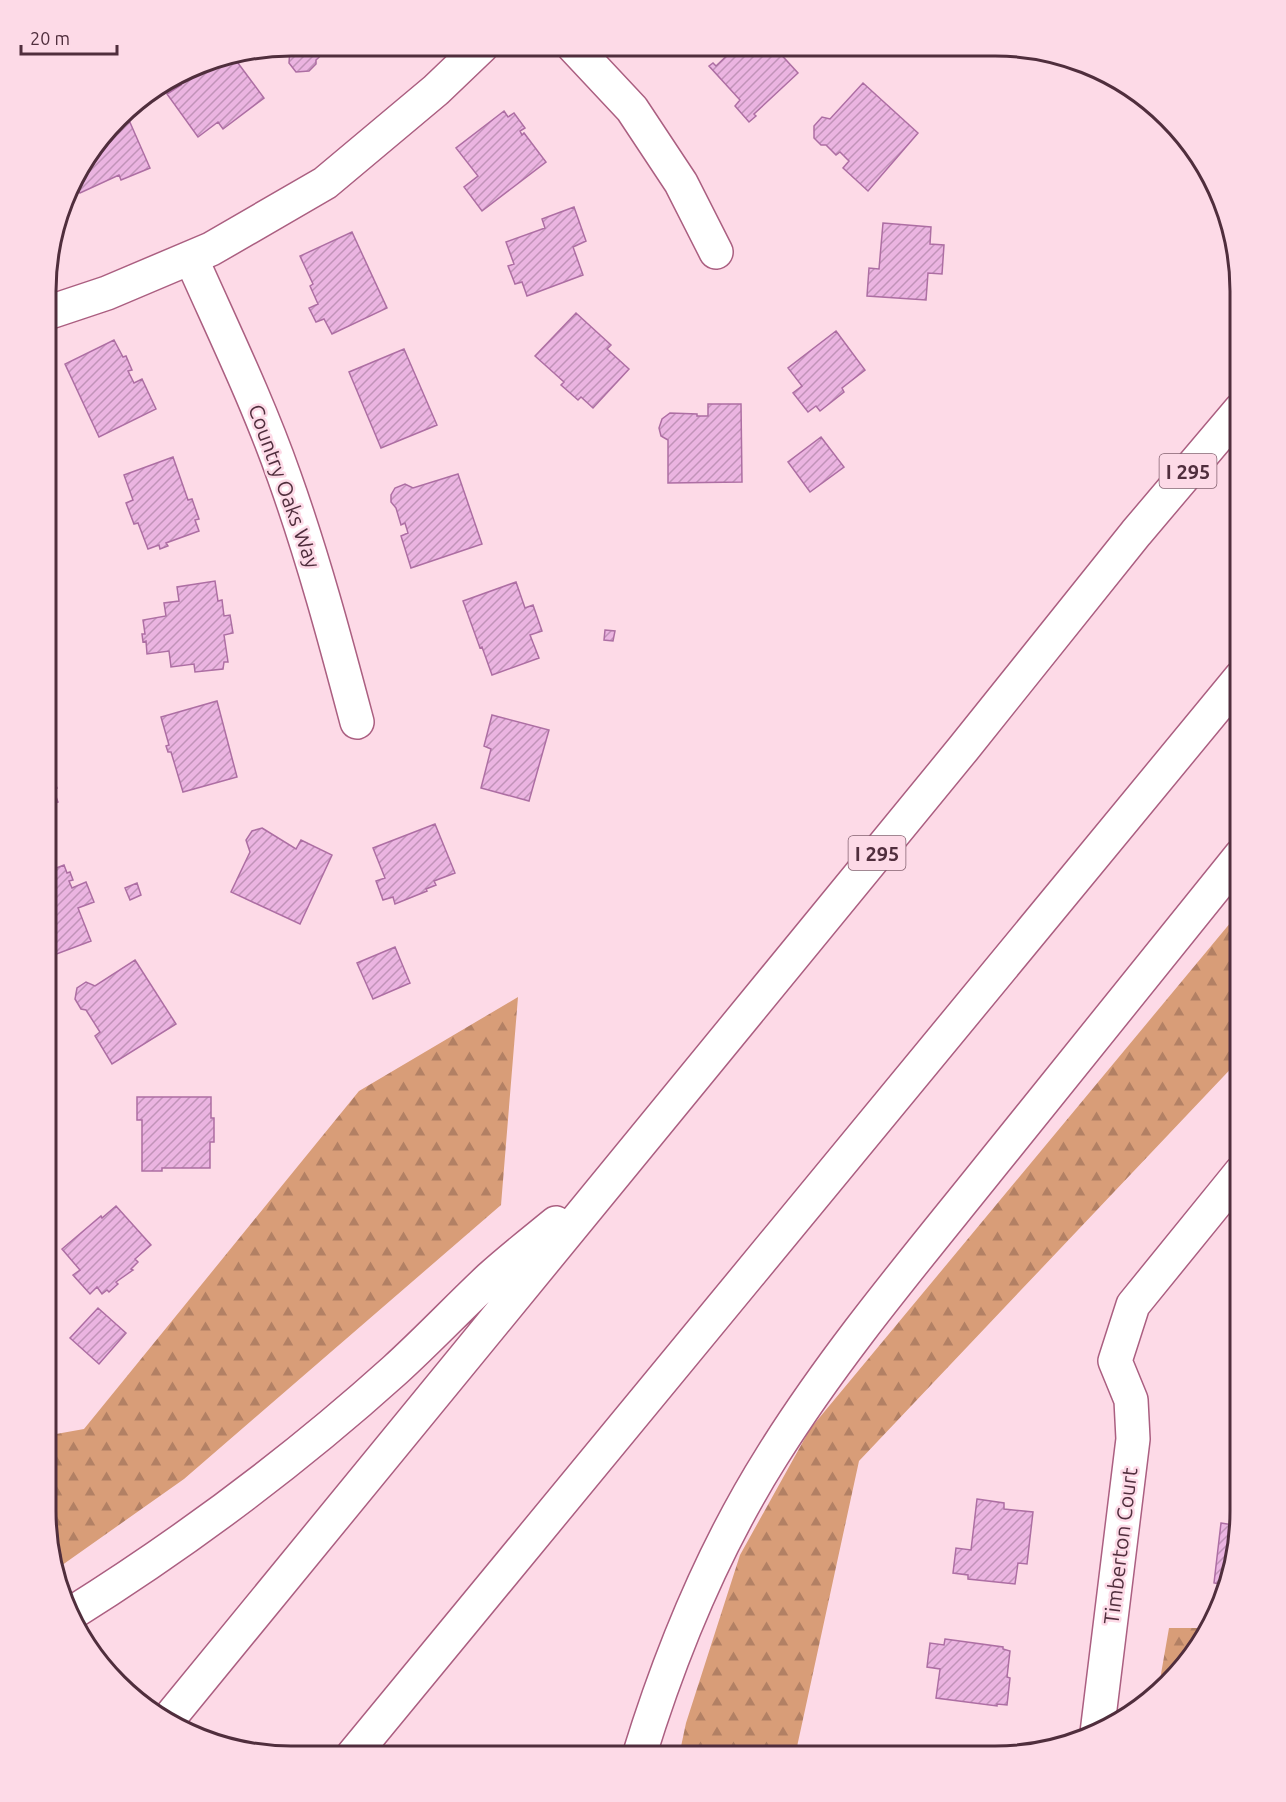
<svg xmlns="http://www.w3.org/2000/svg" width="1286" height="1802" viewBox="0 0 1286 1802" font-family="Ubuntu,sans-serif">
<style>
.forest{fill:url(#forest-firs)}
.building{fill:url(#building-hatch);stroke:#ad6ea3;stroke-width:1.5}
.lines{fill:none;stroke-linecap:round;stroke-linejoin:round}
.minor-casing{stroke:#ab5f81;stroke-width:36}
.highway-casing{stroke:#ab5f81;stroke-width:36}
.minor{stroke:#fff;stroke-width:33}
.highway{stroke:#fff;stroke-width:33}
.labels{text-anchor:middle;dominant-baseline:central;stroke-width:5;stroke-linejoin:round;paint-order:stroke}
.shield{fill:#fddae7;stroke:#846270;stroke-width:1.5}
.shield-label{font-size:20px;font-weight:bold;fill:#502e3d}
.street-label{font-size:21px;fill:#502e3d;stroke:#fddae7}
.rim{fill:none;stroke:#502e3d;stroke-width:3}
</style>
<defs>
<pattern id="forest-firs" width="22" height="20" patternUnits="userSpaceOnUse" patternTransform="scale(1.5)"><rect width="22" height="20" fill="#d89d78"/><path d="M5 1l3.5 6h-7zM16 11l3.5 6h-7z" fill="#b28064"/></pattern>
<pattern id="building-hatch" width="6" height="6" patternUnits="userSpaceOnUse" patternTransform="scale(1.5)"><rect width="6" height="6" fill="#ebb4e1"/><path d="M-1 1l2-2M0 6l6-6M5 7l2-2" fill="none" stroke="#c193b8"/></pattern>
</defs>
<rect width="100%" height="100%" fill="#fddae7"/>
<path class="forest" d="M 1241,910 L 1241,1058 L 859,1461 L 795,1756 L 679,1756 L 686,1723 L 740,1555 L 810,1429 Z
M 518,997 L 501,1205 L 184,1479 L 58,1568 L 45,1512 L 45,1436 L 84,1429 L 359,1091 Z
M 1169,1628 L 1209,1628 L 1199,1648 L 1157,1697 Z"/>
<path class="building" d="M 327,45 L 325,47 L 327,50 L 316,60 L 316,64 L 309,71 L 296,72 L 289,63 L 290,49 L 287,46 Z
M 737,46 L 780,46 L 776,49 L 798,73 L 754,114 L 756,116 L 749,122 L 735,106 L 740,100 L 709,66 L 713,63 L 716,66 Z
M 1012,47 L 1028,47 L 1043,51 L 1012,53 Z
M 232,55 L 264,98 L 223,129 L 218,122 L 198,137 L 167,94 L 181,85 L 176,78 L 211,58 Z
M 863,83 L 918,133 L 868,191 L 843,168 L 849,161 L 840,152 L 836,155 L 826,145 L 821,145 L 814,138 L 814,126 L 822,117 L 830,119 Z
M 125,111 L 150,168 L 121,180 L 119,175 L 80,193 L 74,179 L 78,168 Z
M 504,111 L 508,117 L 514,113 L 525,128 L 520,131 L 522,135 L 524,133 L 546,162 L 482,211 L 464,187 L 478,176 L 456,148 Z
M 574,207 L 586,241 L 573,247 L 583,275 L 527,296 L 522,282 L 515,284 L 508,266 L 514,264 L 506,242 L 545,228 L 542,219 Z
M 883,223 L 931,227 L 930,244 L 944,245 L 942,274 L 928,273 L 926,300 L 867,296 L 869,268 L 879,269 Z
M 352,232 L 387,308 L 332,334 L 324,319 L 316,322 L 309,308 L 318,304 L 310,286 L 313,284 L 300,256 Z
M 576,313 L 611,345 L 607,349 L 629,369 L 593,408 L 581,397 L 578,400 L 561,385 L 564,382 L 535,356 Z
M 836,331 L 865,370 L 842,388 L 844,392 L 820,411 L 816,406 L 808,412 L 793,393 L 802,386 L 788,368 Z
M 114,340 L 123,357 L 126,356 L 132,370 L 128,371 L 134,383 L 142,379 L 156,409 L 99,437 L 65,364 Z
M 404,349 L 437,425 L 381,448 L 349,372 Z
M 708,404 L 741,404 L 742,482 L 668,483 L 668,440 L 661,436 L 659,428 L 662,419 L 670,413 L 697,414 L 697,416 L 708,416 Z
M 821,437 L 844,467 L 810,492 L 788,462 Z
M 173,457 L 188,500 L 192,499 L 199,519 L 195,520 L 199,531 L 166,543 L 168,546 L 160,549 L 159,545 L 148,549 L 138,523 L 134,524 L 126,503 L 133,500 L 124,475 Z
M 458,474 L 482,544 L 411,568 L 401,536 L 408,533 L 405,523 L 401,525 L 396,508 L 391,502 L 391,495 L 395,488 L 405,484 L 413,488 Z
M 215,581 L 218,601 L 222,600 L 224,616 L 230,615 L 233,633 L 224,635 L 228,662 L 224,662 L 223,669 L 195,672 L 194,664 L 171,667 L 169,651 L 147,654 L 146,641 L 143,642 L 142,634 L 145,634 L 143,620 L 166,616 L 164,603 L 179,601 L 177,587 Z
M 516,582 L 525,608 L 533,605 L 542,631 L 530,635 L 539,658 L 492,675 L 482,647 L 480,648 L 463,601 Z
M 605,630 L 615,631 L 613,641 L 604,640 Z
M 217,701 L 237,777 L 183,792 L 171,752 L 168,752 L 166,746 L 169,745 L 161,717 Z
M 492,715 L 549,730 L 529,801 L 481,788 L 491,749 L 484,746 Z
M 46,770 L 51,782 L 54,781 L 57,788 L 53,789 L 58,802 L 46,806 Z
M 435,824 L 455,873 L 434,881 L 436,885 L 426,889 L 427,891 L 395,904 L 393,897 L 383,900 L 376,881 L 385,878 L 373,848 Z
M 262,828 L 296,849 L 301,840 L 332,855 L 300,924 L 231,892 L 250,852 L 246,840 L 252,831 Z
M 64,865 L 67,873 L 70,872 L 73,880 L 69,881 L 72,888 L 86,882 L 94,902 L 78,908 L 91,941 L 46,958 L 46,872 Z
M 137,883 L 141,895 L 130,900 L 125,888 Z
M 395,947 L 410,983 L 373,999 L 357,963 Z
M 135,960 L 176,1024 L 112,1064 L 95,1036 L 100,1032 L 86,1010 L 81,1009 L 75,999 L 77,988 L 86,982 L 95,986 Z
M 137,1097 L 211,1097 L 211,1118 L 214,1118 L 214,1142 L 210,1142 L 210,1168 L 162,1168 L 162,1171 L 142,1171 L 142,1120 L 137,1120 Z
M 116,1206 L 151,1245 L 135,1259 L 138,1262 L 131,1269 L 133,1270 L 116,1282 L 118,1284 L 109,1292 L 107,1290 L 102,1294 L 97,1287 L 90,1294 L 73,1275 L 80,1270 L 62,1249 L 101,1216 L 102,1218 Z
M 98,1308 L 126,1333 L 99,1364 L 70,1338 Z
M 1237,1414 L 1240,1414 L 1240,1446 L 1233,1445 Z
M 977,1499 L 1004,1503 L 1004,1509 L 1033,1512 L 1027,1564 L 1018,1563 L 1015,1584 L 968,1579 L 968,1575 L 953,1573 L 956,1548 L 971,1550 Z
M 1221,1523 L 1240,1526 L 1228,1591 L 1221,1604 L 1218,1603 L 1220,1584 L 1214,1583 Z
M 945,1639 L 1003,1647 L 1003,1649 L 1010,1651 L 1007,1677 L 1010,1678 L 1007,1705 L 997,1704 L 997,1706 L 936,1698 L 940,1669 L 927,1667 L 930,1643 L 944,1645 Z
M 932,1755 L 996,1756 L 996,1757 L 932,1757 Z"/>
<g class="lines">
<defs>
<path id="minor" d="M 573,46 L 632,109 L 681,183 L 716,252
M 191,258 C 223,330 258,402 284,476 C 313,557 335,639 357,722
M 47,313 L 107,293 L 211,249 L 325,183 L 436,90 L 482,46
M 1097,1733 L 1133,1439 L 1131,1400 L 1115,1361 L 1133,1305 L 1241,1172"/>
<path id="highway" d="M 69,1615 C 184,1543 294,1461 395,1370 C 428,1340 458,1308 490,1278 C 511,1259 534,1241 556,1223
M 167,1721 L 963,749 L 1136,533 L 1241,409
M 353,1755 L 1241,677
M 639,1756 C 671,1652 714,1548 772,1456 C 837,1352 917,1258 993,1163 C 1076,1060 1158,957 1241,855"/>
</defs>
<use href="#minor" class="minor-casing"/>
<use href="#highway" class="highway-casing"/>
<use href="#minor" class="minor"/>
<use href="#highway" class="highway"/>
</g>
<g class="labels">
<g class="shield">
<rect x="1159.5" y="454" width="57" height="34" rx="4.5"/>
<rect x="848.5" y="836" width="57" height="34" rx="4.5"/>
</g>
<g class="shield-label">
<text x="1188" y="471">I 295</text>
<text x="877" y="853">I 295</text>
</g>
<g class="street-label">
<text transform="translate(285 486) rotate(70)">Country Oaks Way</text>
<text transform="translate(1120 1546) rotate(-83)">Timberton Court</text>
</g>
</g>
<path d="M0 0H1286V1802H0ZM291 56H995A235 235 0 0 1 1230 291V1511A235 235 0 0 1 995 1746H291A235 235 0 0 1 56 1511V291A235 235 0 0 1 291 56Z" fill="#fddae7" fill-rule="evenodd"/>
<path class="rim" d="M291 56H995A235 235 0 0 1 1230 291V1511A235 235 0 0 1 995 1746H291A235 235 0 0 1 56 1511V291A235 235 0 0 1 291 56Z"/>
<path d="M21 45v9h96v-9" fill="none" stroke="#502e3d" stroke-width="3"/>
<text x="30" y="45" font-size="18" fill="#502e3d" stroke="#fddae7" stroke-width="4.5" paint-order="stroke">20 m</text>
</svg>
